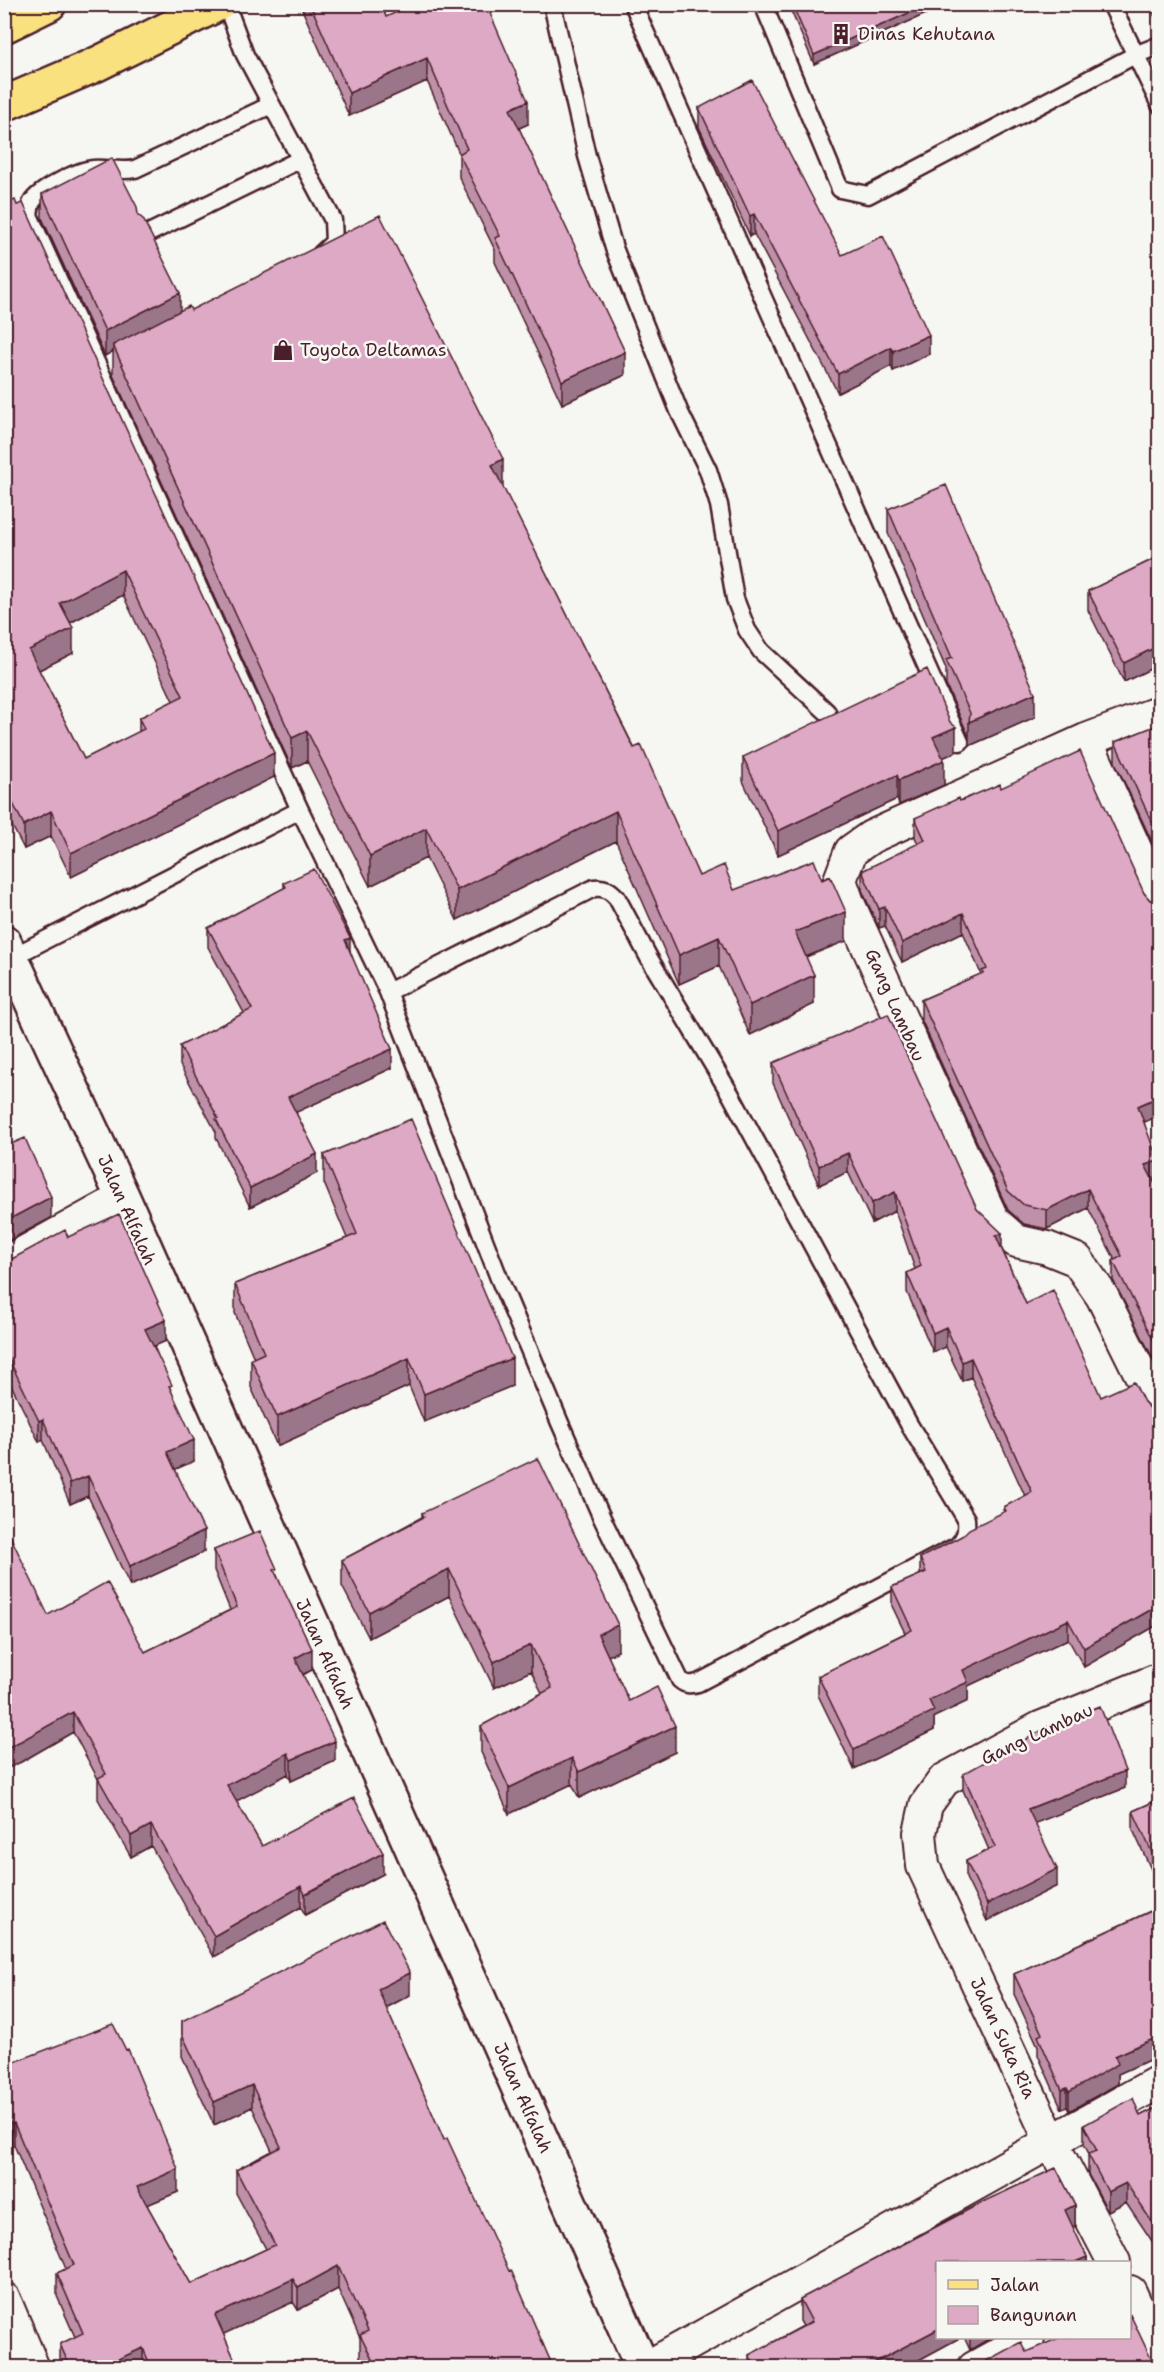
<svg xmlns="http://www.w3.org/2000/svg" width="1164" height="2372" viewBox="0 0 1164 2372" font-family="'Shantell Sans',sans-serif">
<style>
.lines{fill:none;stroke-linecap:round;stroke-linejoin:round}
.lane-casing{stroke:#4a1f2b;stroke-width:21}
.street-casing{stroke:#4a1f2b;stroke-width:36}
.secondary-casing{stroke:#4a1f2b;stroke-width:38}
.primary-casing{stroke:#4a1f2b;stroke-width:38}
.lane{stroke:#f6f6f2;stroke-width:16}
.street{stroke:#f6f6f2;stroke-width:32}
.secondary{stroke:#f6f6f2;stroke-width:33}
.primary{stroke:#fae180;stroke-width:33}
.wall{fill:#be91a9;stroke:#4a1f2b;stroke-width:1.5;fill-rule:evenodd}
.shaded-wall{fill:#9b768a;stroke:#4a1f2b;stroke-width:1.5}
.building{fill:#dda9c5;stroke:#4a1f2b;stroke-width:1.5;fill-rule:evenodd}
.labels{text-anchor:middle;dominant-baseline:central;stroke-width:5;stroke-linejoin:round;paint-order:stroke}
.poi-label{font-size:18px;fill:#4a1f2b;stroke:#f6f6f2;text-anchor:start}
.street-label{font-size:18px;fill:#4a1f2b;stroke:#f6f6f2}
</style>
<rect width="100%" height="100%" fill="#f6f6f2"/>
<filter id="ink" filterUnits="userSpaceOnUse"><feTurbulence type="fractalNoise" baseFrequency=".0167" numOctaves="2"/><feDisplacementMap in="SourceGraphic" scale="12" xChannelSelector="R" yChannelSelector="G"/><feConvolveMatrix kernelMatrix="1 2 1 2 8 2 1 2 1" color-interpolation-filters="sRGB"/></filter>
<g filter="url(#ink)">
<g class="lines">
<defs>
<path id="lane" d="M 226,4 L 245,55 L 333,220 L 334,242 L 321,254
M 552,4 L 587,156 L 614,248 L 679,411 L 708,470 L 719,505 L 735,599 L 747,630 L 761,651 L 827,712
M 633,4 L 960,742
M 763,4 L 840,189 L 868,195 L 1135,55 L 1160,45
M 1111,4 L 1160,105
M 271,105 L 135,169 C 121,172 108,168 93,169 C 79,170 40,189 32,202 C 30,205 30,211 29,215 L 300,810 L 388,992 L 499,1278 L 560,1423 L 602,1518 L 680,1680 C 686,1685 690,1685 698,1683 L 957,1546 C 966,1538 967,1531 966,1519 L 910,1426 L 731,1095 L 649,958 L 617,898 C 610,890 605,887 594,888 L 388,992
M 147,234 L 301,159
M 12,957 L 300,810"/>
<path id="street" d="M 1160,712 L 1086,740 L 871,837 L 851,851 L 840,880 L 848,903 L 993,1221 L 1016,1241 L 1047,1248 L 1077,1260 L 1102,1296 L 1160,1413
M 1086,740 L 1160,904
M 4,1264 L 123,1198
M 1114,2262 L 1051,2141 L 923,1866 L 920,1833 L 926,1805 L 944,1780 L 1040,1728 L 1160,1679
M 1130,2292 L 1160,2358
M 4,2299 L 33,2368
M 646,2368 L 1160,2081
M 974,2368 L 1028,2338"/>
<path id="secondary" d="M 4,942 L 123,1198 L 643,2368"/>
<path id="primary" d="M 4,26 L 49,4
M 4,104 L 97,64 L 218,4"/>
</defs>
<use href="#lane" class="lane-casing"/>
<use href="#street" class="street-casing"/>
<use href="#secondary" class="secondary-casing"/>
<use href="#primary" class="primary-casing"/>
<use href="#lane" class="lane"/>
<use href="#street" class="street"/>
<use href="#secondary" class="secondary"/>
<use href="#primary" class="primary"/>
</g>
<path class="wall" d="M 301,4 L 381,4 L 386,17 L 528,124 L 519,128 L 625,375 L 562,404 L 495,262 L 495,250 L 459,177 L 459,153 L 427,81 L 349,116 L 301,7 Z
M 788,4 L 948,4 L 814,64 Z
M 1149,4 L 1160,4 L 1158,23 Z
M 699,108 L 842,255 L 929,354 L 893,371 L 891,366 L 838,393 L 754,234 L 750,236 L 699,127 Z
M 42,194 L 138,215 L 180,311 L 191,310 L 503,488 L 699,876 L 734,890 L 846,941 L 806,957 L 814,1004 L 750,1035 L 719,966 L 679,984 L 616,841 L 457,920 L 426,858 L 370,886 L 307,761 L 292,768 L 113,375 L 113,351 L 105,356 L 42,218 Z
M 4,204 L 274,777 L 71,877 L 51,836 L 24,849 L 4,810 ZM 123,595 L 173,701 L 139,718 L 139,732 L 84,759 L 39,670 L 73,653 L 70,623 Z
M 888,509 L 1035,717 L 969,746 L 969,737 L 946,685 L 946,669 L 888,533 Z
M 1160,556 L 1160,664 L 1124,682 L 1088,610 L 1088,591 Z
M 1160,724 L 1160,859 L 1115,762 L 1115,742 Z
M 956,752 L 942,758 L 944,785 L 899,805 L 897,799 L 778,855 L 743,781 L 743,757 Z
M 1001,788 L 1144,893 L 1150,900 L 1160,902 L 1160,1115 L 1144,1122 L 1158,1180 L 1154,1182 L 1160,1193 L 1160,1372 L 1113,1280 L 1113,1261 L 1115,1260 L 1088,1208 L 1047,1229 L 1024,1224 L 1008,1210 L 921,1019 L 921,1000 L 981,974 L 963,932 L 902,962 L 885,926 L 879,928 L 862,890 L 862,871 L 918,844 L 915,837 L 915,818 L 960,801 Z
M 284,883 L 350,951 L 392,1068 L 296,1112 L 317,1173 L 250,1207 L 216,1138 L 216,1132 L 180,1065 L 180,1046 L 244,1013 L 208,947 L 208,928 L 284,888 Z
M 773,1063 L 977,1209 L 1002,1249 L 1026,1304 L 1101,1397 L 1144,1402 L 1151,1409 L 1159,1412 L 1160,1625 L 1159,1624 L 1084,1667 L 1068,1639 L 968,1686 L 968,1701 L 934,1717 L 934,1730 L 854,1769 L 818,1695 L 818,1676 L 905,1633 L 892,1606 L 892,1587 L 920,1575 L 920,1558 L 962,1536 L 1004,1512 L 1004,1507 L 1025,1496 L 971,1377 L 962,1381 L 946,1347 L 933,1352 L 907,1292 L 907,1273 L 915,1269 L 895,1211 L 872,1223 L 848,1172 L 819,1185 L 773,1083 Z
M 324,1155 L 512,1386 L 424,1422 L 409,1386 L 277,1446 L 251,1387 L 251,1359 L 254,1358 L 235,1313 L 235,1284 L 347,1238 L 324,1183 Z
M 68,1237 L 166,1341 L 154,1346 L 172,1393 L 194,1461 L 175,1469 L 204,1552 L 130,1586 L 88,1496 L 70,1504 L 43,1440 L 39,1442 L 4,1370 L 4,1261 L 12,1259 Z
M 422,1513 L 618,1651 L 608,1656 L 629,1701 L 675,1752 L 579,1798 L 572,1784 L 509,1814 L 481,1752 L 481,1726 L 542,1693 L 531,1671 L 494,1688 L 449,1596 L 369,1638 L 342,1586 L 342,1560 L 422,1517 Z
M 214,1550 L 277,1575 L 312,1670 L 303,1675 L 335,1761 L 291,1781 L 288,1774 L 236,1801 L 262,1846 L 383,1874 L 305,1915 L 301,1907 L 214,1957 L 151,1846 L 131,1857 L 98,1799 L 98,1779 L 73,1732 L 21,1762 L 48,1615 L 145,1652 L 230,1610 L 214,1570 Z
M 963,1774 L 1125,1788 L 1035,1823 L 1057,1886 L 987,1921 L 966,1878 L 966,1861 L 989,1850 L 963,1790 Z
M 1160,1799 L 1160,2055 L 1118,2074 L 1118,2084 L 1069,2111 L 1067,2107 L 1062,2109 L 1038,2055 L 1038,2046 L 1014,1994 L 1014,1974 L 1157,1908 L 1153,1898 L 1153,1879 L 1155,1878 L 1133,1830 L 1133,1811 Z
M 410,1995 L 386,2008 L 444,2140 L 553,2367 L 365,2367 L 360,2357 L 360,2338 L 338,2289 L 298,2310 L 293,2302 L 223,2334 L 238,2367 L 60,2367 L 60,2344 L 75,2337 L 57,2296 L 57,2273 L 66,2269 L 14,2145 L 11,2146 L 4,2131 L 4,2066 L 178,2192 L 147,2205 L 191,2284 L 266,2249 L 236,2193 L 236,2170 L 272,2151 L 252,2107 L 214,2125 L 182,2056 L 182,2021 Z
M 1160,2106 L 1160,2253 L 1126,2202 L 1108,2211 L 1088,2174 L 1088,2154 L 1089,2154 L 1084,2144 L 1084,2125 L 1140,2116 Z
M 1056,2168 L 1075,2205 L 1075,2226 L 1073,2228 L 1087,2257 L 1087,2262 L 938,2262 L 938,2337 L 961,2337 L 906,2367 L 749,2367 L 749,2355 L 803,2326 L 800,2321 L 800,2299 L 983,2202 Z
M 964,2337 L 992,2337 L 970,2350 Z"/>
<path class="shaded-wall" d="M 929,4 L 948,4 L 814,64 L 814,55 Z
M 1158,4 L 1160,4 L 1160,22 L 1158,23 Z
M 427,58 L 427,81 L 349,116 L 349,93 Z
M 528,101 L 528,124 L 510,132 L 510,109 Z
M 754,214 L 754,234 L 750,236 L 750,216 Z
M 180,293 L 180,317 L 113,345 L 113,351 L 105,356 L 105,331 Z
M 929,335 L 929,354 L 893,371 L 893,351 Z
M 891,347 L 891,366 L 838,393 L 838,374 Z
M 625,352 L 625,375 L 562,404 L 562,381 Z
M 503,459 L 503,489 L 492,465 Z
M 123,570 L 123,595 L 60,628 L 60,603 Z
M 73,628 L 73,653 L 29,675 L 29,650 Z
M 1160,645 L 1160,664 L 1124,682 L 1124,663 Z
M 1035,693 L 1035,717 L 969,746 L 969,722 Z
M 956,727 L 956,752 L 933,762 L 933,737 Z
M 307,731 L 307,761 L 292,768 L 292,738 Z
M 274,753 L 274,777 L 71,877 L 71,853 Z
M 944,760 L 944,785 L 899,805 L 899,780 Z
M 897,775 L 897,799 L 778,855 L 778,831 Z
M 51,811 L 51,836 L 24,849 L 24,825 Z
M 616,811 L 616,841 L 457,920 L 457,890 Z
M 426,828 L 426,858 L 370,886 L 370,856 Z
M 885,907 L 885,926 L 879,928 L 879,909 Z
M 846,912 L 846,941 L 795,961 L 795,932 Z
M 963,913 L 963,932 L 902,962 L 902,943 Z
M 719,937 L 719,966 L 679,984 L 679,955 Z
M 350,938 L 350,957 L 345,940 Z
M 814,975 L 814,1004 L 750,1035 L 750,1005 Z
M 392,1049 L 392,1068 L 288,1116 L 288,1097 Z
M 1160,1096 L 1160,1115 L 1138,1125 L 1138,1106 Z
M 848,1153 L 848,1172 L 819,1185 L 819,1166 Z
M 317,1154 L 317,1173 L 250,1207 L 250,1188 Z
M 1158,1161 L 1158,1180 L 1145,1184 L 1145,1165 Z
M 1088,1189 L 1088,1208 L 1047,1229 L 1047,1210 Z
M 895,1192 L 895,1211 L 872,1223 L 872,1203 Z
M 51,1197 L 51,1218 L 4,1243 L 4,1222 Z
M 1002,1233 L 1002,1252 L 996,1236 Z
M 166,1320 L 166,1341 L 145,1350 L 145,1329 Z
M 946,1327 L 946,1347 L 933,1352 L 933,1333 Z
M 409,1358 L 409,1386 L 277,1446 L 277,1417 Z
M 512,1358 L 512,1386 L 424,1422 L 424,1394 Z
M 971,1358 L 971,1377 L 962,1381 L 962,1362 Z
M 43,1419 L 43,1440 L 39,1442 L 39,1421 Z
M 194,1440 L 194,1461 L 167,1473 L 167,1452 Z
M 88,1476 L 88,1496 L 70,1504 L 70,1483 Z
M 204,1531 L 204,1552 L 130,1586 L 130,1566 Z
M 449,1569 L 449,1596 L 369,1638 L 369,1612 Z
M 1159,1605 L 1159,1624 L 1084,1667 L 1084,1648 Z
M 1068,1620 L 1068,1639 L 968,1686 L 968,1701 L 934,1717 L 934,1730 L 854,1769 L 854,1750 L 963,1670 Z
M 618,1625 L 618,1651 L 598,1661 L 598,1634 Z
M 531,1645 L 531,1671 L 494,1688 L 494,1662 Z
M 312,1649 L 312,1670 L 295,1678 L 295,1658 Z
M 73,1712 L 73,1732 L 21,1762 L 4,1770 L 4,1749 Z
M 675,1726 L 675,1752 L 579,1798 L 579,1772 Z
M 335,1741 L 335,1761 L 291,1781 L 291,1760 Z
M 288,1753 L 288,1774 L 227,1806 L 227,1785 Z
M 572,1758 L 572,1784 L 509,1814 L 509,1788 Z
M 1125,1771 L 1125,1788 L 1028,1826 L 1028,1809 Z
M 151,1825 L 151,1846 L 131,1857 L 131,1836 Z
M 383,1853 L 383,1874 L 305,1915 L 305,1894 Z
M 1057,1869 L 1057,1886 L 987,1921 L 987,1904 Z
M 301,1886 L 301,1907 L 214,1957 L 214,1936 Z
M 410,1973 L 410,1995 L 378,2012 L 378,1989 Z
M 1160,2036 L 1160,2055 L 1118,2074 L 1118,2084 L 1069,2111 L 1069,2092 L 1115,2056 Z
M 252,2085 L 252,2107 L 214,2125 L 214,2102 Z
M 1067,2088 L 1067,2107 L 1062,2109 L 1062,2090 Z
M 14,2123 L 14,2145 L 11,2146 L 11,2124 Z
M 178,2169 L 178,2192 L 137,2209 L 137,2187 Z
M 1126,2183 L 1126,2202 L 1108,2211 L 1108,2192 Z
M 1075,2205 L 1075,2226 L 1065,2232 L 1065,2210 Z
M 1087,2257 L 1087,2262 L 1075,2262 Z
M 338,2266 L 338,2289 L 298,2310 L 298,2288 Z
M 293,2279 L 293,2302 L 215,2338 L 215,2315 Z
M 938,2329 L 938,2337 L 961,2337 L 906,2367 L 866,2367 Z
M 970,2337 L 992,2337 L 970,2350 Z
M 143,2348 L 143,2367 L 100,2367 Z"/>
<path class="building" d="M 310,4 L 381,4 L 386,17 L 415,4 L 486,4 L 528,101 L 510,109 L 625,352 L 562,381 L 495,238 L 500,236 L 459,154 L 467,149 L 427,58 L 349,93 Z
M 792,4 L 929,4 L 814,55 Z
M 752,80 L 842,255 L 883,236 L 929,335 L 893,351 L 891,347 L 838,374 L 754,214 L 750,216 L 699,108 Z
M 112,158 L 137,207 L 138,215 L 143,219 L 180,293 L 105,331 L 42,194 Z
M 15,200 L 17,205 L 23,203 L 274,753 L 71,853 L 51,811 L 24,825 L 4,786 L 4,204 ZM 123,570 L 183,696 L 139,718 L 144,729 L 84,759 L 29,650 L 73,628 L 60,603 Z
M 380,215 L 503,459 L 492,465 L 634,748 L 641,745 L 699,876 L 724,865 L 734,890 L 814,860 L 822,880 L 830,876 L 846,912 L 795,932 L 814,975 L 750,1005 L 719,937 L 679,955 L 616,811 L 457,890 L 426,828 L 370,856 L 307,731 L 292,738 L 113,345 L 189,306 L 191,310 Z
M 946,485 L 1035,693 L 969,722 L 970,713 L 946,660 L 952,658 L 888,509 Z
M 1160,556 L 1160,645 L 1124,663 L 1088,591 Z
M 927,669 L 950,722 L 956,727 L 933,737 L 944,760 L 899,780 L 897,775 L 778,831 L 743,757 Z
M 1160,724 L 1160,840 L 1115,742 Z
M 1080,751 L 1144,893 L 1150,900 L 1160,902 L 1160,1096 L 1138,1106 L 1158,1161 L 1145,1165 L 1160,1193 L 1160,1353 L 1113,1261 L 1122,1256 L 1088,1189 L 1047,1210 L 1024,1205 L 1008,1191 L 921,1000 L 983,973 L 982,971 L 987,969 L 963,913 L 902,943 L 885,907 L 879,909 L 862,871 L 925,840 L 915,818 L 959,798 L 960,801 L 1000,784 L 1001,788 Z
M 314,869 L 350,938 L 345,940 L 392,1049 L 288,1097 L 317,1154 L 250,1188 L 216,1119 L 218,1118 L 180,1046 L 252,1009 L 208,928 L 286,887 L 284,883 Z
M 888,1014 L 977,1209 L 1002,1233 L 996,1236 L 1026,1304 L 1053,1290 L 1101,1397 L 1134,1382 L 1144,1402 L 1151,1409 L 1160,1412 L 1160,1606 L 1159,1605 L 1084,1648 L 1068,1620 L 963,1670 L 968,1682 L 929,1700 L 934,1711 L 854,1750 L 818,1676 L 912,1630 L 892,1587 L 926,1572 L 920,1558 L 962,1536 L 969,1529 L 1006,1511 L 1004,1507 L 1032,1492 L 971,1358 L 962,1362 L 946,1327 L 933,1333 L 907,1273 L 921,1266 L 895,1192 L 872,1203 L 848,1153 L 819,1166 L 773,1063 Z
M 411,1119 L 512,1358 L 424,1394 L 409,1358 L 277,1417 L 251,1359 L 264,1353 L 235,1284 L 357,1234 L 324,1155 Z
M 25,1138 L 51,1197 L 4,1222 L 4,1147 Z
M 119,1214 L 166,1320 L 145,1329 L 172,1385 L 169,1386 L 194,1440 L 167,1452 L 204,1531 L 130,1566 L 88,1476 L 70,1483 L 43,1419 L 39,1421 L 4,1349 L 4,1261 L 12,1259 L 65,1230 L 68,1237 Z
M 538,1458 L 618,1625 L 598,1634 L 629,1701 L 657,1687 L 675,1726 L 579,1772 L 572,1758 L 509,1788 L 481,1726 L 552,1688 L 531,1645 L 494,1662 L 449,1569 L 369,1612 L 342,1560 L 424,1517 L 422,1513 Z
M 4,1523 L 48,1615 L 107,1582 L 145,1652 L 237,1607 L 214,1550 L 260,1531 L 277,1569 L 274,1570 L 312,1649 L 295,1658 L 335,1741 L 291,1760 L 288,1753 L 227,1785 L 262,1846 L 354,1798 L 383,1853 L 305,1894 L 301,1886 L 214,1936 L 151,1825 L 131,1836 L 98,1778 L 106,1774 L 73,1712 L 21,1741 L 4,1749 Z
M 1100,1706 L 1125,1771 L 1028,1809 L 1057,1869 L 987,1904 L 966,1861 L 995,1847 L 963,1774 L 1048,1727 Z
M 1160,1799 L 1160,1870 L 1133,1811 Z
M 1160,1876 L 1160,1894 L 1153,1879 Z
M 1160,1907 L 1160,2036 L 1115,2056 L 1118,2064 L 1069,2092 L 1067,2088 L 1062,2090 L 1038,2036 L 1042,2034 L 1014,1974 Z
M 383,1920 L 410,1973 L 378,1989 L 444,2140 L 447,2138 L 509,2271 L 511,2270 L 553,2367 L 376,2367 L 360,2335 L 368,2331 L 338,2266 L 298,2288 L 293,2279 L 215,2315 L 238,2367 L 151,2367 L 143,2348 L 100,2367 L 70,2367 L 60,2344 L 83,2333 L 57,2273 L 74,2265 L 14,2123 L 11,2124 L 4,2109 L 4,2066 L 113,2024 L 126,2050 L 128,2049 L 178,2169 L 137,2187 L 191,2284 L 275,2245 L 236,2170 L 281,2147 L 252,2085 L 214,2102 L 182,2034 L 182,2021 Z
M 1133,2098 L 1140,2116 L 1160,2106 L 1160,2234 L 1126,2183 L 1108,2192 L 1088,2154 L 1097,2151 L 1084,2125 Z
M 1056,2168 L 1075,2205 L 1065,2210 L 1087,2257 L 1075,2262 L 938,2262 L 938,2329 L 866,2367 L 756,2367 L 749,2355 L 812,2322 L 800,2299 L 983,2202 Z
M 1130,2314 L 1155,2367 L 989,2367 L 986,2361 L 1021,2342 L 1026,2352 L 1061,2337 L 1130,2337 Z"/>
</g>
<defs>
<symbol id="building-bare" viewBox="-9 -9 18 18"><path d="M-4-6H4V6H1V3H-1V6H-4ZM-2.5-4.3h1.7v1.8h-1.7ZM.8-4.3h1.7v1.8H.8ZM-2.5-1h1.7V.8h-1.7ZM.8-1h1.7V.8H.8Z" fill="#4a1f2b" stroke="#f6f6f2" stroke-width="2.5" paint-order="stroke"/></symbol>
<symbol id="shop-bare" viewBox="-9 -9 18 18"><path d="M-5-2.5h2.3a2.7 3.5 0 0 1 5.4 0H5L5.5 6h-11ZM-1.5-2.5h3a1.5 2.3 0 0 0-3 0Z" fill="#4a1f2b" stroke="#f6f6f2" stroke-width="2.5" paint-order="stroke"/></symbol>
</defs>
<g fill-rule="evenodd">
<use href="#building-bare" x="826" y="19" width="30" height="30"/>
<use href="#shop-bare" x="268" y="335" width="30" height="30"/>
</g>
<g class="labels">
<g class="poi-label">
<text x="858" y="34">Dinas Kehutana</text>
<text x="300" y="350">Toyota Deltamas</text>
</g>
<g class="street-label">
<text transform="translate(895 1005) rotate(66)">Gang Lambau</text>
<text transform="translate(127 1210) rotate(66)">Jalan Alfalah</text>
<text transform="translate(325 1654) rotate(66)">Jalan Alfalah</text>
<text transform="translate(1037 1734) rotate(-25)">Gang Lambau</text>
<text transform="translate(1003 2038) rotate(65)">Jalan Suka Ria</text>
<text transform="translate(523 2098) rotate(66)">Jalan Alfalah</text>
</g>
</g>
<rect width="1164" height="2372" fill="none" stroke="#f6f6f2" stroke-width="24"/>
<rect x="12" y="12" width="1140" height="2348" fill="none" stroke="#4a1f2b" stroke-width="2" filter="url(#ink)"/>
<rect x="936" y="2261" width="195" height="78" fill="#f6f6f2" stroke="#b1a0a2" stroke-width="1.5"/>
<rect x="948" y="2280" width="30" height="9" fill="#fae180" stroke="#b1a0a2" stroke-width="1.5"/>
<text x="990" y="2291" font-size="18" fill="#4a1f2b">Jalan</text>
<rect x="948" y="2306" width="30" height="18" fill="#dda9c5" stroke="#b1a0a2" stroke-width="1.5"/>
<text x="990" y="2321" font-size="18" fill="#4a1f2b">Bangunan</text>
</svg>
